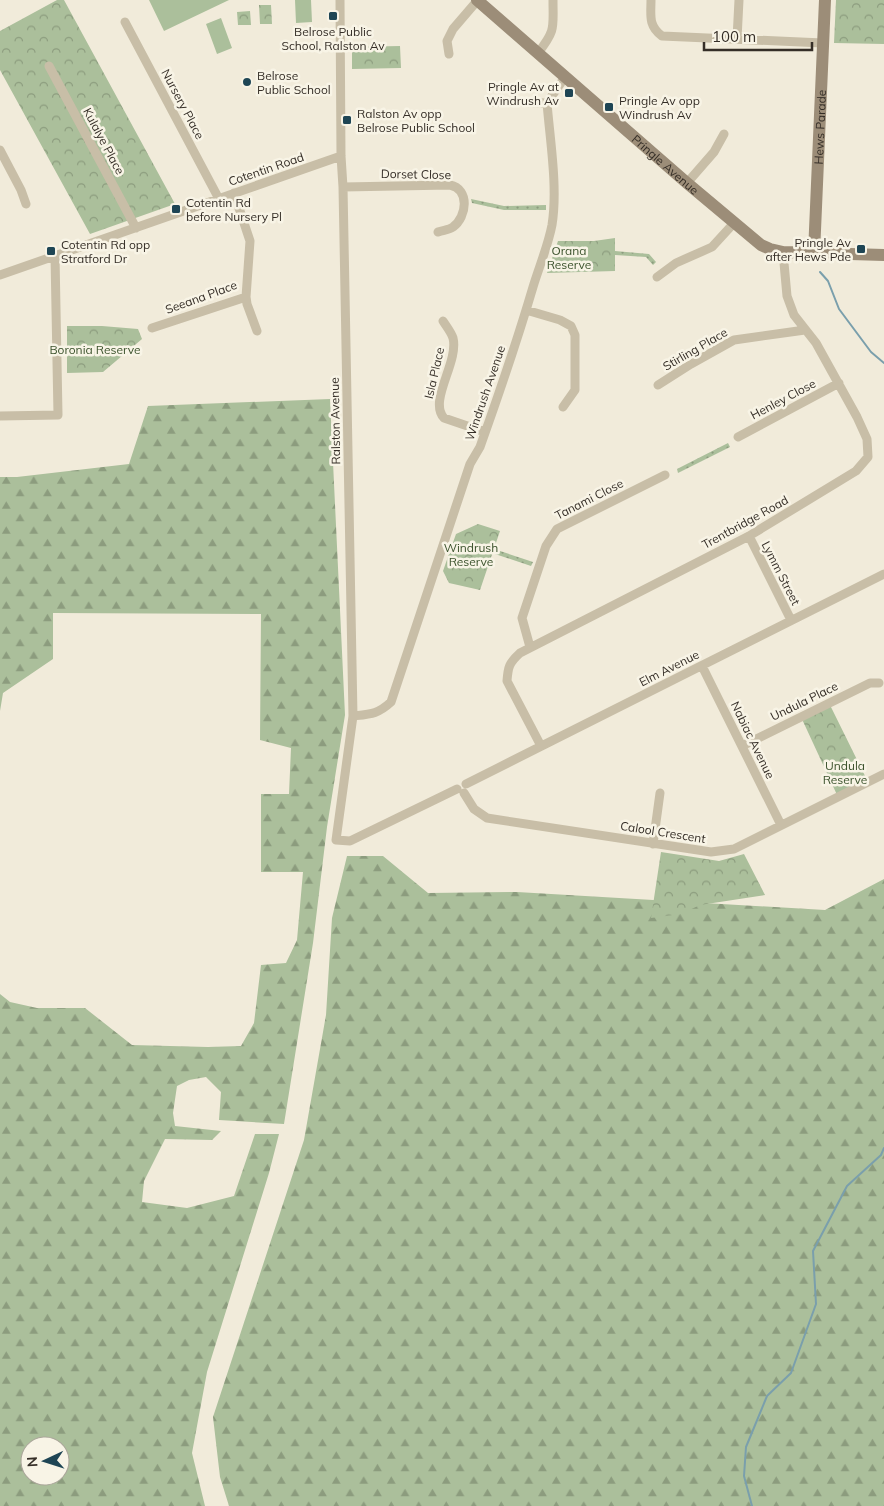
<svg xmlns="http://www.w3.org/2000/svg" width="884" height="1506" viewBox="0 0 884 1506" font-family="Mulish,sans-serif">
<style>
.grass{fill:url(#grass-dots)}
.forest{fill:url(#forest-firs);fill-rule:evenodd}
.park{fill:url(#park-crowns)}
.pitch{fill:#abbf9b}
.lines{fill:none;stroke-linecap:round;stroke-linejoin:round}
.stream{stroke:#7a9fac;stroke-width:2}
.street{stroke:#c8bea7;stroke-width:9}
.secondary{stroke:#9c8d78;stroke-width:12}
.poi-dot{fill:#1e4554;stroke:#f8f4e6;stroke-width:2}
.labels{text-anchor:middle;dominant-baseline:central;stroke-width:5;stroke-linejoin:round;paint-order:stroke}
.poi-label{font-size:12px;fill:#352e27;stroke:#f8f4e6;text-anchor:start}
.street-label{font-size:12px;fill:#352e27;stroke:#f8f4e6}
.park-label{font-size:12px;fill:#3b522c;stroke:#f8f4e6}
</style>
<defs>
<pattern id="grass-dots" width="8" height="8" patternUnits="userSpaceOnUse" patternTransform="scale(1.25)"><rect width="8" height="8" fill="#abbf9b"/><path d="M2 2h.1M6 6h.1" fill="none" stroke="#8c9c7e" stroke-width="1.8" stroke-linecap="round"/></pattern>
<pattern id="forest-firs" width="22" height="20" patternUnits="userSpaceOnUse" patternTransform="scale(1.25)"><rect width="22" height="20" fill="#abbf9b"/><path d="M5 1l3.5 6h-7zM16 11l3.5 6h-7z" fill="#8c9c7e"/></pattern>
<pattern id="park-crowns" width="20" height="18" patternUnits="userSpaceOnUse" patternTransform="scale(1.25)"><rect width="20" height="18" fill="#abbf9b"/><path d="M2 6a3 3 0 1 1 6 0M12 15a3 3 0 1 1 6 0" fill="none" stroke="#8c9c7e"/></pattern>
</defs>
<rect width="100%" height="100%" fill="#f1ebda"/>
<path class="grass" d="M 471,199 L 504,206 L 546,205 L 546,210 L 504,210 L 472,203 Z
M 615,251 L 649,254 L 656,262 L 653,265 L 646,257 L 615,255 Z
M 728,443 L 730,447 L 678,473 L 677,469 Z
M 494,549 L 533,562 L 531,566 L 492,553 Z"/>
<path class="forest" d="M 330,399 L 345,715 L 327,827 L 313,943 L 284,1124 L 219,1120 L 221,1092 L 206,1077 L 189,1080 L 177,1086 L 173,1113 L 175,1126 L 221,1131 L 212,1140 L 165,1139 L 144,1181 L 142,1202 L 187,1208 L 234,1196 L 255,1134 L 279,1134 L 269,1173 L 207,1372 L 192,1453 L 205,1506 L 0,1506 L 0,994 L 10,1002 L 37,1008 L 85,1008 L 132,1045 L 208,1047 L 241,1046 L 254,1023 L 261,965 L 286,963 L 297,940 L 303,872 L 261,872 L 261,794 L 289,794 L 291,748 L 260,740 L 261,614 L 53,613 L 53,659 L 3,693 L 0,711 L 0,477 L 17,477 L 129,464 L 148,406 ZM 30,1446 L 60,1446 L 60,1476 L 30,1476 Z
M 347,856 L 383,856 L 428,893 L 517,892 L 825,910 L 884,879 L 884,1506 L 229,1506 L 220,1477 L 213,1417 L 304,1140 L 326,1015 L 332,918 Z"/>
<path class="park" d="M 57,0 L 64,0 L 175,204 L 90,234 L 0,70 L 0,31 Z
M 836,0 L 884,0 L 884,44 L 834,43 Z
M 259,5 L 271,5 L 272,24 L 260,24 Z
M 250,11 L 251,25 L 238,25 L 237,12 Z
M 400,46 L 401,68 L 352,69 L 352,47 Z
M 615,238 L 615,271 L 547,273 L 558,241 L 594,241 Z
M 67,326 L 102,326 L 138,329 L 142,339 L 103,372 L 67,373 Z
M 478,524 L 500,531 L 480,590 L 449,583 L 443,571 L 456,534 Z
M 829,703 L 868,782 L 838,797 L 801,717 Z
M 661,852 L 719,861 L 744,854 L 765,895 L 700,905 L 681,914 L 651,918 Z"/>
<path class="pitch" d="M 149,0 L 229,0 L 164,31 Z
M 295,0 L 311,0 L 312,22 L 296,23 Z
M 221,18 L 232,48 L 217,54 L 206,24 Z"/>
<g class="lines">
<path class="stream" d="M 820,272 L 828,281 L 839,309 L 871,352 L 884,363
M 752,1506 L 744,1476 L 746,1447 L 767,1396 L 791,1373 L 816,1304 L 813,1251 L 847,1186 L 881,1155 L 884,1148"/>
<path class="street" d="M 340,0 L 341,156 L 343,187 L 353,716 L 336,840 L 350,841 L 457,789
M 651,0 C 651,15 648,26 662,36 L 823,43
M 125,22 L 219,199
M 737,39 L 739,0
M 538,53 C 556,30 553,28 553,0
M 449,54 L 447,41 L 453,29 L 477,1
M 49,66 L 136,228
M 492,102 L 547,103
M 0,150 L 21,190 L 26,204
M 687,183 L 714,152 L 724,134
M 343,187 L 450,185 C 470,189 467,217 453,227 C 449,230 443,230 438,232
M 0,275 L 341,156
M 657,277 L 676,263 L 712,247 L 734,223
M 246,297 L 247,304 L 257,331
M 526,310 L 560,320 L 571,326 L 575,335 L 575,390 L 563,407
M 443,321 C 446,326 451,332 453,338 C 459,362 428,401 444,418 L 485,432
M 152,328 L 246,297 L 250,241 L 234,193
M 658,385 L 691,364 L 734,340 L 805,330
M 0,416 L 58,415 L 55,256
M 738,437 L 839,383
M 749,536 L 791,620
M 530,647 L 522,618 L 546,546 L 557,529 L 665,475
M 702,666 L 781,825
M 353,716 C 371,714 378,714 391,702 L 470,464 L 480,447 C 499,394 517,341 533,287 C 539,267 548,246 552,225 C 558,188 550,140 547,103 L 565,77
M 541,746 L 507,681 C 508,667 509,663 520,653 L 749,536 L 856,471 L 868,457 L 867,439 L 857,417 L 816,343 L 794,315 L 787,296 L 783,252
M 742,746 L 870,683 L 879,683
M 466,784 L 884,574
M 464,793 L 474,809 L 487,818 L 711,852 L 734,849 L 884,774
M 653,844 L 660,793"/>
<g class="secondary">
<path id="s1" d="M 477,0 L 687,183 L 761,245 L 770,249 L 783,252 L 884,255"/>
<path id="s2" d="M 814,253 L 825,0"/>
</g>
</g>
<g class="poi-dot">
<rect x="328" y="11" width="10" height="10" rx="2.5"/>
<circle cx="247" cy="82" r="5"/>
<rect x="564" y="88" width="10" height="10" rx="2.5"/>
<rect x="604" y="102" width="10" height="10" rx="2.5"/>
<rect x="342" y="115" width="10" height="10" rx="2.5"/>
<rect x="171" y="204" width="10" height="10" rx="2.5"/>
<rect x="856" y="244" width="10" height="10" rx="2.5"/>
<rect x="46" y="246" width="10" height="10" rx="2.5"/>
</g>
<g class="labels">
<g class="poi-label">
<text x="333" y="31" text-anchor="middle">Belrose Public<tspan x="333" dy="14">School, Ralston Av</tspan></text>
<text x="257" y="75">Belrose<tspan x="257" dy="14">Public School</tspan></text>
<text x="559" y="86" text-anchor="end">Pringle Av at<tspan x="559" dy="14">Windrush Av</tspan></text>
<text x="619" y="100">Pringle Av opp<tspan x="619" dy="14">Windrush Av</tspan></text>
<text x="357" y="113">Ralston Av opp<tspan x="357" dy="14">Belrose Public School</tspan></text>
<text x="186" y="202">Cotentin Rd<tspan x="186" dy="14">before Nursery Pl</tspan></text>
<text x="851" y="242" text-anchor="end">Pringle Av<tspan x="851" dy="14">after Hews Pde</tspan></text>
<text x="61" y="244">Cotentin Rd opp<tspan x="61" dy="14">Stratford Dr</tspan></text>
</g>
<g class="street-label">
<text transform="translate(183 104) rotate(62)">Nursery Place</text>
<text stroke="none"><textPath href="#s2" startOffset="126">Hews Parade</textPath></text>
<text transform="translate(104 141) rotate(62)">Kulalye Place</text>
<text stroke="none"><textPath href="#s1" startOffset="250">Pringle Avenue</textPath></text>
<text transform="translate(266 169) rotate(-19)">Cotentin Road</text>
<text transform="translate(416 174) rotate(1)">Dorset Close</text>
<text transform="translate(201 297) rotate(-20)">Seeana Place</text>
<text transform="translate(695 349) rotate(-30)">Stirling Place</text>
<text transform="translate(434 373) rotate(-77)">Isla Place</text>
<text transform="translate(485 393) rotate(-71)">Windrush Avenue</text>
<text transform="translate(783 399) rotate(-28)">Henley Close</text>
<text transform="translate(335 421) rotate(-91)">Ralston Avenue</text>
<text transform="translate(589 499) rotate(-27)">Tanami Close</text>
<text transform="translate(745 522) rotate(-29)">Trentbridge Road</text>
<text transform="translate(781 573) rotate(63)">Lymm Street</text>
<text transform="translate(669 668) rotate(-27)">Elm Avenue</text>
<text transform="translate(804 701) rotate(-26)">Undula Place</text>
<text transform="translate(753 740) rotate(64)">Nabiac Avenue</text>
<text transform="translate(663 832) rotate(9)">Calool Crescent</text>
</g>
<g class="park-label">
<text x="569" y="250">Orana<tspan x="569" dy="14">Reserve</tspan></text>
<text x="95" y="349">Boronia Reserve</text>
<text x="471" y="547">Windrush<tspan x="471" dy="14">Reserve</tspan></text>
<text x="845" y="765">Undula<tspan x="845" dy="14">Reserve</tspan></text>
</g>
</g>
<g transform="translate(45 1461) rotate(266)"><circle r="24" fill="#f8f4e6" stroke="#aaa59a"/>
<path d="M0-4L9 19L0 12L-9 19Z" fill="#1e4554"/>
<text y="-8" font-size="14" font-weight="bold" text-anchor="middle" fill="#352e27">N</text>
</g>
<path d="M704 42v8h108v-8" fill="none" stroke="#352e27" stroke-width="2.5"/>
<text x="712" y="42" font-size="15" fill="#352e27" stroke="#f8f4e6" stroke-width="4" paint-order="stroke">100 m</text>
</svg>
